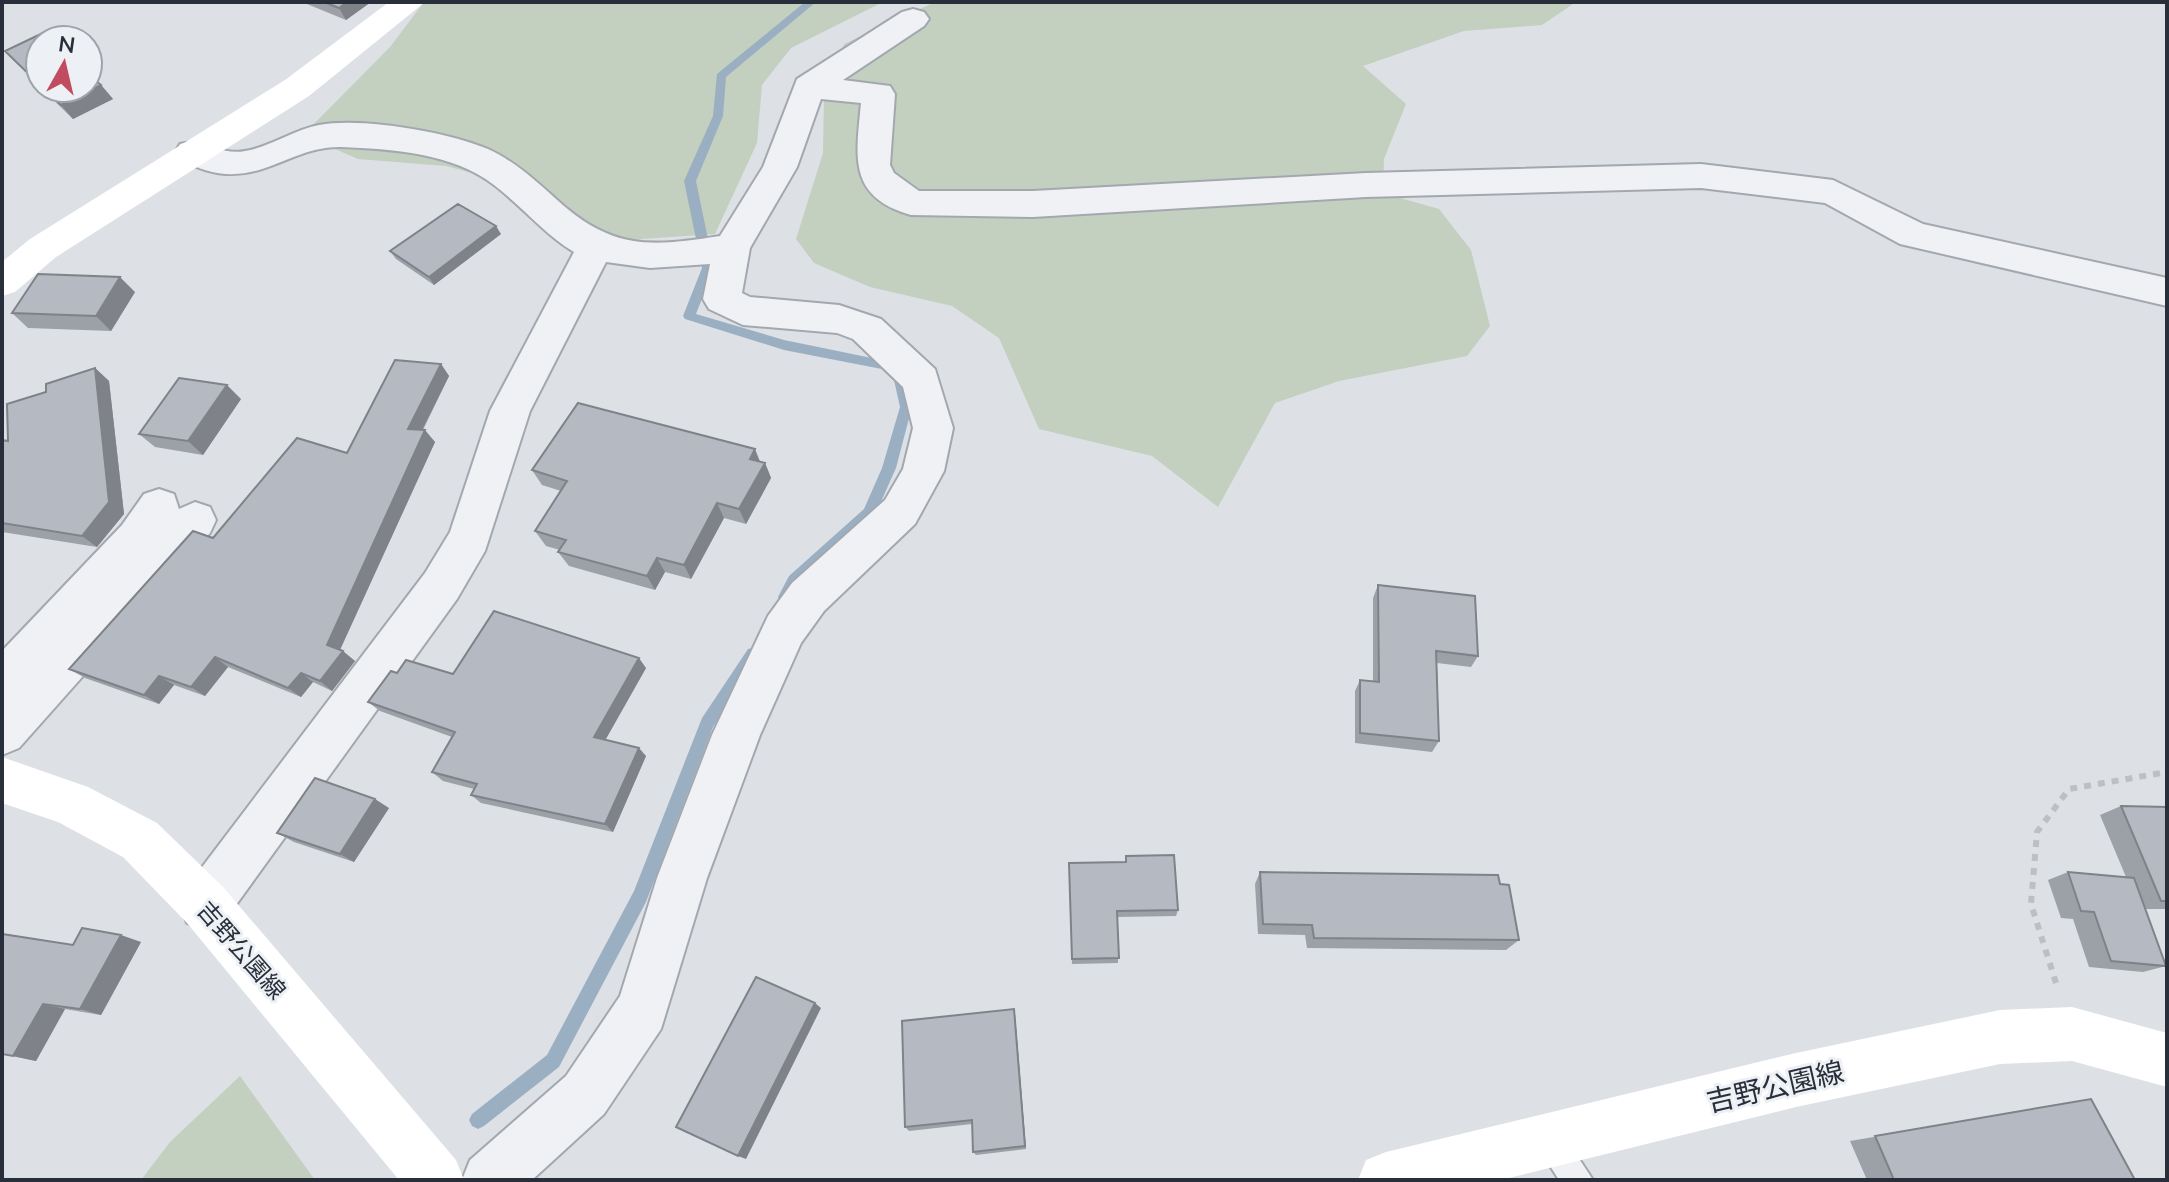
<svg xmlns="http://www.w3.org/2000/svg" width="2169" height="1182" viewBox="0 0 2169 1182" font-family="Mulish,'Noto Sans JP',sans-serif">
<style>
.green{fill:#c3cfbf}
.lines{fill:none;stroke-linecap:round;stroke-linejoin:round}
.stream{fill:#9bafc3;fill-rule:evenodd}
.lane-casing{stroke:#a3a8af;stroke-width:4}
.street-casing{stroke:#a3a8af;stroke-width:4}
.path{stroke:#bcbfc4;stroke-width:6;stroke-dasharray:7 7;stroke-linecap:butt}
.lane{fill:#f0f1f4;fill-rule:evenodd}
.street{fill:#f0f1f4;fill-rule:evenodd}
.secondary{fill:#fff;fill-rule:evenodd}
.wall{fill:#9ca0a7}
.shaded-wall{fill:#7f8288}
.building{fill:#b5bac2;stroke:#7f8288;stroke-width:2}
.labels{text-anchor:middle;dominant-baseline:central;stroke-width:6;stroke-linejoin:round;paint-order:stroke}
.street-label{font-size:24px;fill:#282f3b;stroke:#edf0f4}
.near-street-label{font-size:28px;fill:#282f3b;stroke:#edf0f4}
</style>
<rect width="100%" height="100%" fill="#dde1e6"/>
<path class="green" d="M 424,2 L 883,2 L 791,48 L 762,85 L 757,143 L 715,234 L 569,244 L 537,190 L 446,166 L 358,159 L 303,135 L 390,47 Z
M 935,2 L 1576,2 L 1542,25 L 1464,31 L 1363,66 L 1406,104 L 1384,159 L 1383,193 L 1439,209 L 1471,250 L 1490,326 L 1467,356 L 1339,381 L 1275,403 L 1218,507 L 1152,456 L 1039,429 L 999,338 L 952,306 L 870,287 L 814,263 L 796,239 L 823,153 L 824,95 L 844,44 Z
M 240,1076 L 315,1180 L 141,1180 L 170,1142 Z"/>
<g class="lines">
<path class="stream" d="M 805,2 L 816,2 L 726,77 L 723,116 L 696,181 L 714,268 L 696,314 L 784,340 L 901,364 L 912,407 L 896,468 L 876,513 L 799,584 L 790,601 L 785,603 L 780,601 L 778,597 L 789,576 L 864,509 L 882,468 L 900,407 L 892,371 L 784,350 L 685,319 L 683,316 L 702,268 L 684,181 L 713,116 L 717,74 Z
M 753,648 L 758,649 L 760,654 L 713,727 L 646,902 L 559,1067 L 484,1126 L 478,1129 L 472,1126 L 469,1120 L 472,1114 L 547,1055 L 634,891 L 702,718 L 748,649 Z"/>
<defs>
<path id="lane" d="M 1548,1124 L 1559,1128 L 1593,1180 L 1559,1180 L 1533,1139 L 1537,1128 Z"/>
<path id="street" d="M 913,9 L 924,12 L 929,19 L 924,26 L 843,80 L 890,86 L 895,94 L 890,165 L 894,173 L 919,191 L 1033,191 L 1366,173 L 1701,164 L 1833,180 L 1923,224 L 2167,278 L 2167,306 L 1900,244 L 1825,203 L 1701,188 L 1366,197 L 1033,217 L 911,215 C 847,197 856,156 861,103 L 821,99 L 797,167 L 750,248 L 742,293 L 750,297 L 839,305 L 881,319 L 935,369 L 953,428 L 944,471 L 915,524 L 824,611 L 801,643 L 760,735 L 707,878 L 661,1029 L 604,1114 L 532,1180 L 462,1180 L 470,1160 L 566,1076 L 620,996 L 657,878 L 712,735 L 768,616 L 792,583 L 885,500 L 903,469 L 913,428 L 903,387 L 853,339 L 837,333 L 743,325 L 709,309 L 703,299 L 710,264 L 650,268 L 606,262 L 530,411 L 485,551 L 457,599 L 223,923 L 205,930 L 187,923 L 180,905 L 187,887 L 425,573 L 450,532 L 490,411 L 574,252 C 544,234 522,206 494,185 C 453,153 392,149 341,147 C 290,146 261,187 205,170 C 193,166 182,163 175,152 L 180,144 C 203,137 221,156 245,151 C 270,147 293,130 319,125 C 362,117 447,132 488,149 C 514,161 535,180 556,199 C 612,250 649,247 720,236 L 763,167 L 797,79 L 902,12 Z
M 159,489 L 174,494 L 179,509 L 195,502 L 210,507 L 216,520 L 210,533 L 19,748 L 2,755 L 2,651 L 122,525 L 144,494 Z"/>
</defs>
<use href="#lane" class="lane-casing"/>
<use href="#street" class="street-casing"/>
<path class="path" d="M 2056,983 L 2031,904 L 2037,832 L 2069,789 L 2167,772"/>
<use href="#lane" class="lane"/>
<use href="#street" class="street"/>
<path class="secondary" d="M 389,2 L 425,2 L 309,96 L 56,257 L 15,292 L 2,296 L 2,262 L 30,239 L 285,80 Z
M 2,757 L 88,787 L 157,823 L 223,887 L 456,1160 L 464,1180 L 399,1180 L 187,923 L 123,857 L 58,822 L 2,803 Z
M 2072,1007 L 2167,1033 L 2167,1087 L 2072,1061 L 2000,1064 L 1796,1107 L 1501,1180 L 1358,1180 L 1366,1160 L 1386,1152 L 1796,1053 L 2000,1010 Z"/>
</g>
<path class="wall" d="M 302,2 L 371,2 L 346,20 Z
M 40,40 L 40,87 L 5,51 Z
M 88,69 L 97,79 L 95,80 L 101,85 L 113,99 L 73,119 L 41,88 L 88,88 Z
M 501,234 L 434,285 L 396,259 L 390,251 Z
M 135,292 L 111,331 L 28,328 L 12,313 Z
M 441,364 L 449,376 L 423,430 L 435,442 L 340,650 L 355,661 L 332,691 L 313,682 L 301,697 L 228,667 L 205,696 L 174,685 L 159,704 L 85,678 L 69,669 L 213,538 L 347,453 Z
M 95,368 L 109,381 L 124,514 L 97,547 L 2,532 L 2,440 L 8,441 L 46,392 Z
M 241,399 L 203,455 L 155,447 L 139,434 Z
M 761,462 L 765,463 L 771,478 L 746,524 L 724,518 L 691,579 L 665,572 L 655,590 L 569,566 L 558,552 L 560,550 L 546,546 L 535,531 L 561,491 L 542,485 L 532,470 Z
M 1378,585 L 1478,656 L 1471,667 L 1437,663 L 1439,741 L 1432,752 L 1355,743 L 1355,691 L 1360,680 L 1373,682 L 1373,598 Z
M 646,668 L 605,740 L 646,756 L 613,832 L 481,803 L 471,795 L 474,789 L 443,781 L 432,772 L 452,737 L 380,711 L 368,702 L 397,673 L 453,674 Z
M 2121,806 L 2167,807 L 2167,909 L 2145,909 L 2166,966 L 2143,972 L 2089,967 L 2073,919 L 2061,918 L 2048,880 L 2068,872 L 2126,877 L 2100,815 Z
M 389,808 L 354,862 L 294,842 L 277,833 Z
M 1126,856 L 1178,910 L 1176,916 L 1117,917 L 1118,963 L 1072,964 L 1069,863 L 1125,862 Z
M 1260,872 L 1500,884 L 1519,940 L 1506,950 L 1307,948 L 1305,935 L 1258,934 L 1255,884 Z
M 141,942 L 101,1015 L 65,1009 L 36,1061 L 2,1054 L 73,945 Z
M 1014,1009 L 1015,1014 L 1026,1149 L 976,1155 L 973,1152 L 972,1124 L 909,1131 L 905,1127 Z
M 2060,1105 L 2135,1180 L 1867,1180 L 1850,1141 Z"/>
<path class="shaded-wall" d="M 347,2 L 371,2 L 346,20 L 339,8 Z
M 88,69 L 97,79 L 92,82 L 88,77 Z
M 101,85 L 113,99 L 73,119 L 61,105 Z
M 496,226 L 501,234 L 434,285 L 429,277 Z
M 120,277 L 135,292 L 111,331 L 96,316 Z
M 441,364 L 449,376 L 417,440 L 408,429 Z
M 95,368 L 109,381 L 124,514 L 97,547 L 82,536 Z
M 227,385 L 241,399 L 203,455 L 188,441 Z
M 425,430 L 435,442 L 338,654 L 327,645 Z
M 755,449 L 761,464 L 750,459 Z
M 765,463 L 771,478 L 746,524 L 739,509 Z
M 717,503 L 724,518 L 691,579 L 684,565 Z
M 657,558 L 665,572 L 655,590 L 647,576 Z
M 343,651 L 355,661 L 332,691 L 320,681 Z
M 215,657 L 228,667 L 205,696 L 191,687 Z
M 639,658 L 646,668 L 602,746 L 594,737 Z
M 301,673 L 313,682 L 301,697 L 288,688 Z
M 159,676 L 174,685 L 159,704 L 144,695 Z
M 639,748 L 646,756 L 613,832 L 605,824 Z
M 375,799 L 389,808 L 354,862 L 340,854 Z
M 121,935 L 141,942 L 101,1015 L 80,1009 Z
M 815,1003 L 821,1008 L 746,1159 L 738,1156 Z
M 43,1004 L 65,1009 L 36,1061 L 13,1056 Z
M 1014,1009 L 1015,1014 L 1026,1149 L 1025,1146 Z"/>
<path class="building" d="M 324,2 L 347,2 L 339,8 Z
M 47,31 L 58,40 L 40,40 L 40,85 L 5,51 Z
M 88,74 L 101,85 L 61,105 L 43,88 L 88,88 Z
M 458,204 L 496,226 L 429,277 L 390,251 Z
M 38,274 L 120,277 L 96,316 L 12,313 Z
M 395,360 L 441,364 L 408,429 L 425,430 L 327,645 L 343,651 L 320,681 L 301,673 L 288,688 L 215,657 L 191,687 L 159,676 L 144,695 L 69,669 L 193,531 L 213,538 L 297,438 L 347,453 Z
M 95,368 L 109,502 L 82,536 L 2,523 L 2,440 L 8,441 L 7,404 L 46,392 L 46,384 Z
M 179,378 L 227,385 L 188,441 L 139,434 Z
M 578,403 L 755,449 L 750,459 L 765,463 L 739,509 L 717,503 L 684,565 L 657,558 L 647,576 L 558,552 L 566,540 L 535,531 L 567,481 L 532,470 Z
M 1378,585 L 1475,596 L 1478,656 L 1436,651 L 1439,741 L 1360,733 L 1360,680 L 1379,682 Z
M 494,611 L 639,658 L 594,737 L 639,748 L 605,824 L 471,795 L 477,784 L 432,772 L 455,732 L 368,702 L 391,671 L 397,673 L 406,660 L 453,674 Z
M 315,778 L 375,799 L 340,854 L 277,833 Z
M 2121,806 L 2167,807 L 2167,901 L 2161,901 Z
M 1174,855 L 1178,910 L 1117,911 L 1119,958 L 1072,959 L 1069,863 L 1126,862 L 1126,856 Z
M 1260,872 L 1498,875 L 1500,884 L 1509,885 L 1519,940 L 1314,938 L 1312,925 L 1263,924 Z
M 2068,872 L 2134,878 L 2166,966 L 2111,961 L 2094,912 L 2081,911 Z
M 82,928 L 121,935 L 80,1009 L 43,1004 L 13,1056 L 2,1054 L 2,934 L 73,945 Z
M 756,977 L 815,1003 L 738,1156 L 676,1127 Z
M 1014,1009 L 1025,1146 L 973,1152 L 972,1120 L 905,1127 L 902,1021 Z
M 2091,1099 L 2135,1180 L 1894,1180 L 1875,1136 Z"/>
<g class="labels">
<g class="street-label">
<text transform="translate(242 950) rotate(49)">吉野公園線</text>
</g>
<g class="near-street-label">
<text transform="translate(1775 1086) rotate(-13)">吉野公園線</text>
</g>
</g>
<rect width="2169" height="1182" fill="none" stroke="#282f3b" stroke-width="8"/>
<g transform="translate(64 64) rotate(8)"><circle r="38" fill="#edf0f4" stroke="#9ea3aa" stroke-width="2"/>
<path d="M0-6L14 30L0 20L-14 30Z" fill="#c14c5f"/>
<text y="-12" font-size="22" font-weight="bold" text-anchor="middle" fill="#282f3b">N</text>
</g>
</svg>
